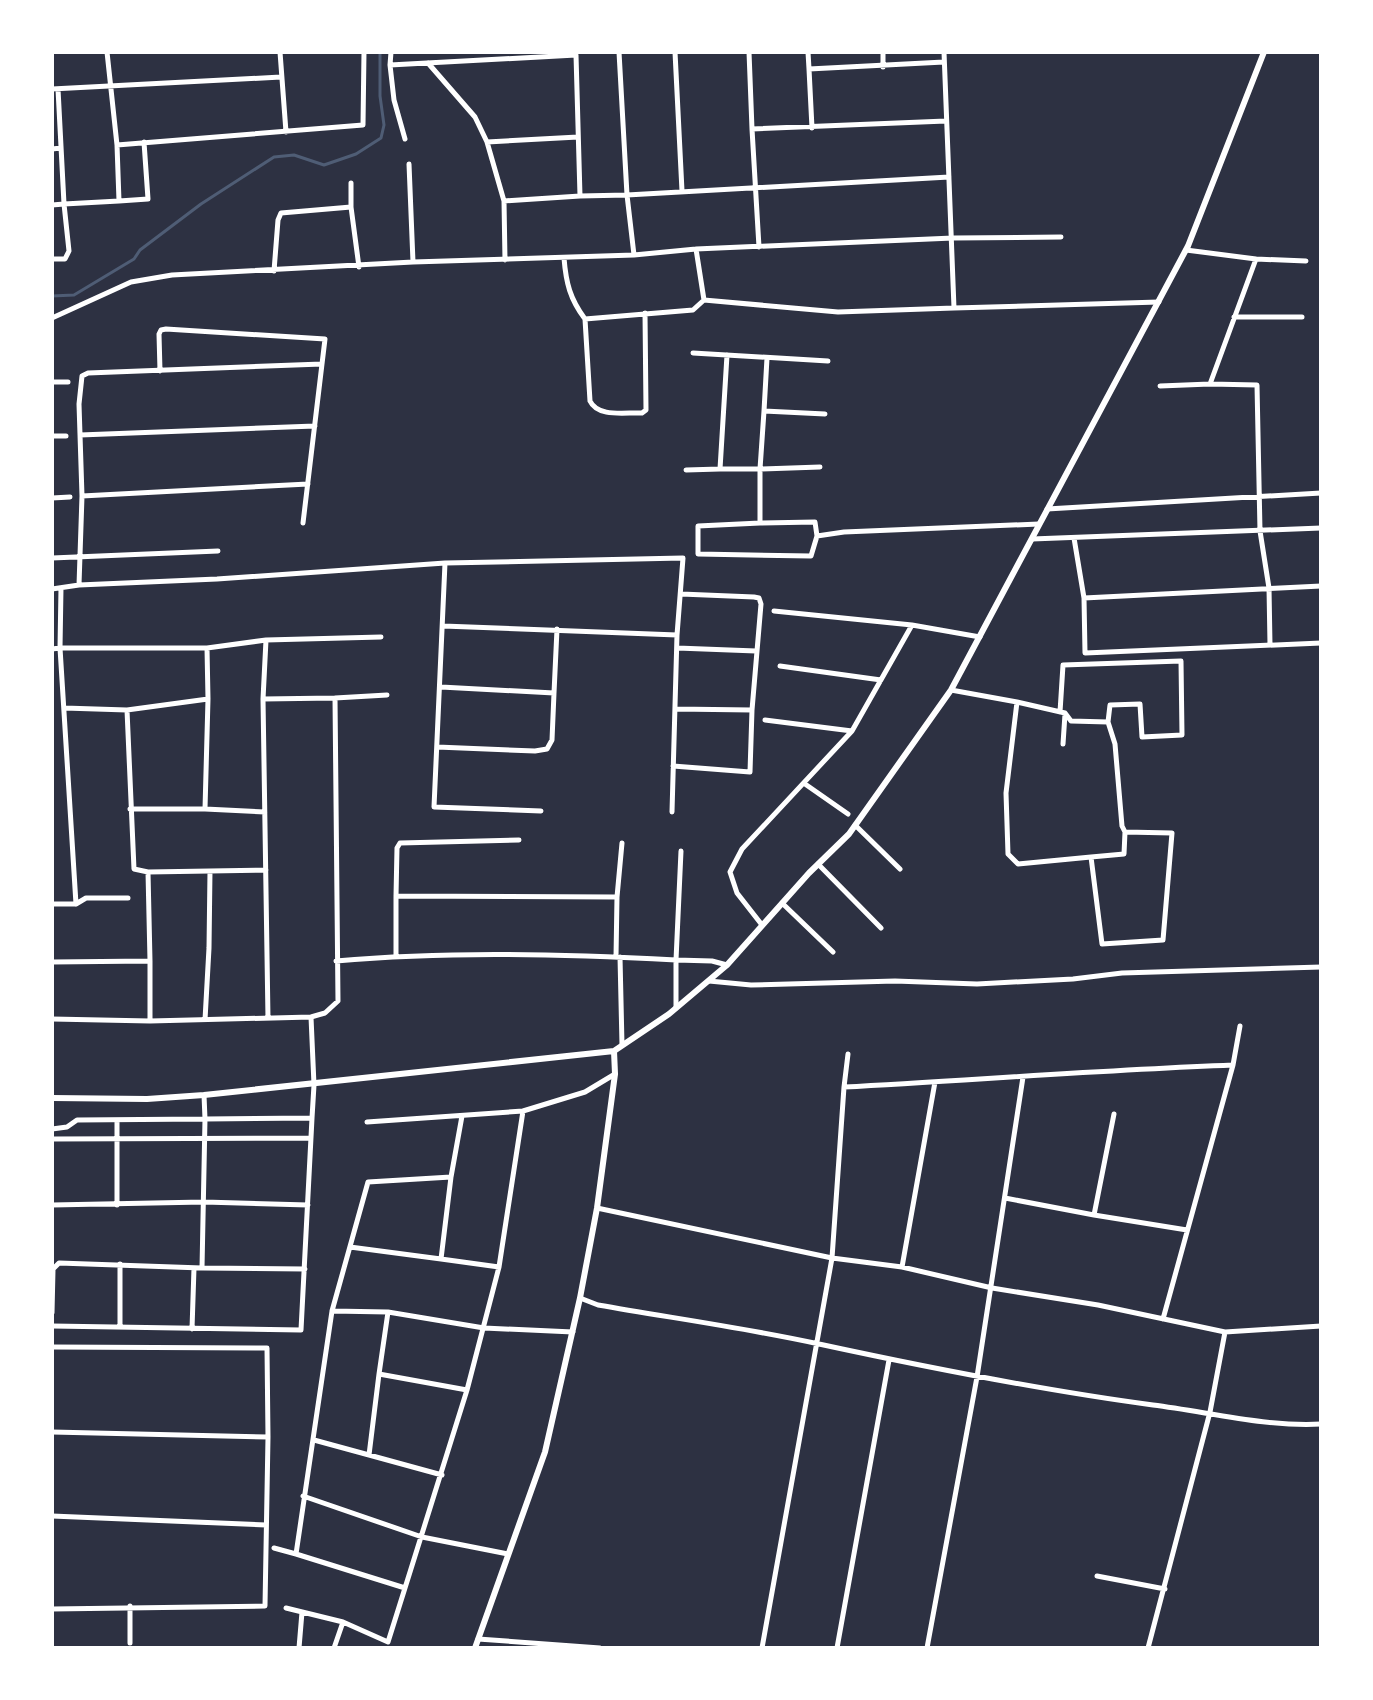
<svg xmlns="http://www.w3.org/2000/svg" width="1373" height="1700" viewBox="0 0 1373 1700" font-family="'PT Sans',sans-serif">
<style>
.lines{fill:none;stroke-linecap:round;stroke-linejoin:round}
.stream{stroke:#4f5d75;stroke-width:3}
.minor{stroke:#fff;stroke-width:5}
.tertiary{stroke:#fff;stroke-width:6}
</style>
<rect width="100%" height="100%" fill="#2d3142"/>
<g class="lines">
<path class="stream" d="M 52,296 L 74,295 L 134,259 L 140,250 L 201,204 L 274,157 L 294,155 L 324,165 L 356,154 L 381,138 L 384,125 L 380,96 L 380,52"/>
<path class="minor" d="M 280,52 L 286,132
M 391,52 L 390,65 L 576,55 L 580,196 L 627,195 L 634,255
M 619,52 L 627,195 L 949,177
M 675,52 L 682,191
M 749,52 L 752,129
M 808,52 L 809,69 L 944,62
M 883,52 L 883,67
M 944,52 L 954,308 L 1159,302
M 428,63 L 475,117 L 487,142 L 504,201
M 390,65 L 394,100 L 405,139
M 809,69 L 812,128
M 52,89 L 281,77
M 58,89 L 64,204 L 119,201 L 117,145 L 107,52
M 487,142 L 578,137
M 117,145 L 363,125 L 364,52
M 52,149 L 61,148
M 409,164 L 413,262
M 119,201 L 148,199 L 144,142
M 52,205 L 64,204 L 69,251 L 65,259 L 52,259
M 351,207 L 359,267
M 759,247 L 752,129 L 946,121
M 696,249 L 704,300
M 1186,250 L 1256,259
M 564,258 C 566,283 570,299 585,319
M 505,260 L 504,201 L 580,196
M 274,271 L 278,220 L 281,213 L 351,207 L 351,183
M 645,313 L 646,410 L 642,413 C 626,412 598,418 590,401 L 585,319 L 693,310 L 704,300 L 838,312 L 954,308
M 1234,317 L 1302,317
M 52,318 L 131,282 L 172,275 L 413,262 L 634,255 L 696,249 L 953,238 L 1061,237
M 693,353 L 828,361
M 727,355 L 720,469 L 760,469 L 760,523 L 698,526 L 698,554 L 811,556 L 817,536 L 815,522 L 760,523
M 767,358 L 764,411 L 825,414
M 160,371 L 159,334 L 161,330 L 166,329 L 325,339 L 322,364
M 52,382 L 68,382
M 1160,386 L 1210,384
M 764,411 L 760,469 L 820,467
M 80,435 L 315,426
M 52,436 L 66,436
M 686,470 L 720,469
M 82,496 L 308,484
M 52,498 L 70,497
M 1047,509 L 1321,493
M 303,523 L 322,364 L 88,373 L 82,376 L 79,404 L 82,496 L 79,585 L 217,579 L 445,563 L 683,558 L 677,635 L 672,812
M 817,536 L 844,532 L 1039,524
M 1074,538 L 1084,598
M 1032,539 L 1321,528
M 52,558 L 218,551
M 445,563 L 434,807 L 541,811
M 1321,586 L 1084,598 L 1085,653 L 1321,643
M 61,588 L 60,648 L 207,648 L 208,699 L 127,710 L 64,708
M 52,589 L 79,585
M 774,611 L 912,625 L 980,637
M 443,626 L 677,635
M 266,640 L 263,699 L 268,1018
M 1270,645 L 1269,588 L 1260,531 L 1257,385 L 1210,384 L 1256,259 L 1306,261
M 207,648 L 266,640 L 381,637
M 677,648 L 756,651
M 52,649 L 60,648 L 76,904 L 52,904
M 780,666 L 881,680
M 441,687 L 554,693 L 557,629
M 951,690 L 1017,702 L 1006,793 L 1008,854 L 1018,864 L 1091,857 L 1102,944 L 1163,940 L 1172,833 L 1125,832 L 1122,826 L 1115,744 L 1108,722 L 1071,721 L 1065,713 L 1017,702
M 208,699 L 205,809 L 265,812
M 263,699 L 335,698
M 675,709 L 752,710
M 127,710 L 134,869 L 148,872 L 150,961
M 1060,712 L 1063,665 L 1181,661 L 1182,735 L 1142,737 L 1140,704 L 1110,705 L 1108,722
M 765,720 L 852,731 L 912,625
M 1063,744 L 1065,714
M 437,747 L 535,751 L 547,749 L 552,740 L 554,693
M 673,766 L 750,772 L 752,710 L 761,604 L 759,598 L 754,597 L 681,594
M 805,784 L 848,814
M 130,809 L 205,809
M 855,825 L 900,869
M 1091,857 L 1124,854 L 1125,832
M 818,864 L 881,928
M 148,872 L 266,870
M 396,896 L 397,848 L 400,843 L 519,840
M 782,903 L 833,952
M 76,904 L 86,898 L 128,898
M 762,925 L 737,893 L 730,872 L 742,849 L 852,731
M 396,955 L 396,896 L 617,897 L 622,843
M 616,957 L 617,897
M 620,957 L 622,1045
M 336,961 C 448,951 563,954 676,960 L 681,851
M 52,962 L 150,961 L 150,1021
M 709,981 L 751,985 L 895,981 L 977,984 L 1073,979 L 1122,973 L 1321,967
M 676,1008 L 676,960 L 712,961 L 727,965
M 52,1019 L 150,1021 L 311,1017 L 325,1013 L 338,1001 L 335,698 L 387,695
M 205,1020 L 209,948 L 210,871
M 844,1087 C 973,1080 1103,1070 1233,1065
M 117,1120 L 117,1205
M 367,1122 L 523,1111
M 52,1129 L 67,1127 L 77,1120 L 205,1119 L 204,1095
M 52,1139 L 311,1138
M 451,1177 L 462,1116
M 1005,1198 L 1094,1215 L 1114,1114
M 52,1205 L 204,1202 L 308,1205
M 597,1208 L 832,1258 L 902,1267 L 992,1288 L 1098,1305 L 1225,1332 L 1321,1326
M 1094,1215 L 1187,1230
M 350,1247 L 441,1259
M 120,1264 L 120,1327
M 902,1267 L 935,1082
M 202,1268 L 305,1269
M 52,1270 L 59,1263 L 202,1268 L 205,1119 L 312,1118 L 314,1085 L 311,1017
M 580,1298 L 598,1305 C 672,1318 746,1328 819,1344 C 930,1368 1040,1390 1153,1405 C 1209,1412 1265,1427 1321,1424
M 332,1311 L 368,1182 L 451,1177 L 441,1259 L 499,1267
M 52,1313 L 53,1270
M 1163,1319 L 1233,1065 L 1240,1026
M 52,1326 L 301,1330 L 312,1118
M 192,1329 L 194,1268
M 52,1347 L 267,1348 L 268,1437 L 265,1606 L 52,1609
M 379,1374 L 388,1312
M 467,1390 L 499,1267 L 523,1111 L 585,1092 L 615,1074
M 52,1432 L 268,1437
M 314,1440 L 369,1455 L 379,1374 L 467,1390 L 405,1588 L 296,1554 L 332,1311 L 388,1312 L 484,1328 L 573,1332
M 369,1455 L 442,1475
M 303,1496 L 422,1537 L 508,1554
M 52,1516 L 266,1525
M 274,1548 L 296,1554
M 1097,1576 L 1165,1589
M 286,1608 L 343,1622 L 388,1642 L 405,1588
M 478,1639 L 600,1648
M 130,1643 L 130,1606
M 299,1648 L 302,1612
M 334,1648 L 343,1622
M 762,1648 L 832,1258 L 844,1087 L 848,1054
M 837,1648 L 889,1360
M 927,1648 L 977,1377 L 1023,1077
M 1148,1648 L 1210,1412 L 1225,1332"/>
<path class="tertiary" d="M 52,1098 L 147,1099 L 204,1095 L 614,1051 L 669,1014 L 727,965 L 809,873 L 849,834 L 951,690 L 1188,246 L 1264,52
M 475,1648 L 545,1452 L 580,1298 L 597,1208 L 615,1074 L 614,1051"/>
</g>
<rect width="1373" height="1700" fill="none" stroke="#ffffff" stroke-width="108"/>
</svg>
